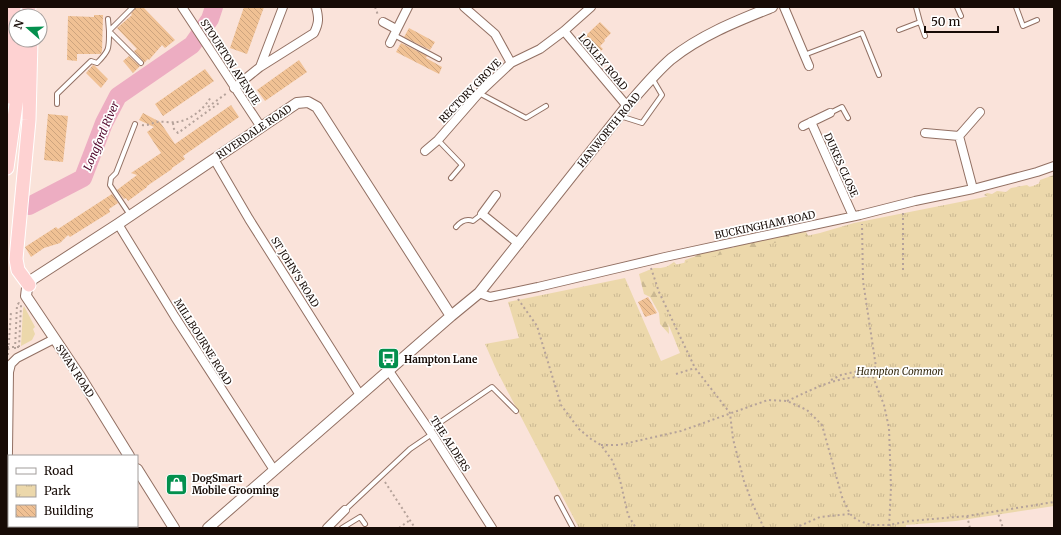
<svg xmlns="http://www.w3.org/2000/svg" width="1061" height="535" viewBox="0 0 1061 535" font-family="Merriweather,serif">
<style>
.grass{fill:#ecd8ab}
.forest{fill:url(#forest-firs)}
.park{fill:url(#park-tufts)}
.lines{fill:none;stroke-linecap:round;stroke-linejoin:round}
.river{stroke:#edadc2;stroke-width:18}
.building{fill:url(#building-back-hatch)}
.service-casing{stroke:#927063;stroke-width:6}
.minor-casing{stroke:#927063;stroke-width:10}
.tertiary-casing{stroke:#927063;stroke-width:12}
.trunk-casing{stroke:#fff;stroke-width:15}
.path{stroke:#b5a29a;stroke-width:2;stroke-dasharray:2 3;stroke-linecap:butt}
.service{stroke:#fff;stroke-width:4}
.minor{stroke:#fff;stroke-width:8}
.tertiary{stroke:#fff;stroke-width:10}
.trunk{stroke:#fed2d2;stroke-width:13}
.path-bridge{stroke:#b5a29a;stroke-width:2;stroke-dasharray:2 3;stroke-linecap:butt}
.labels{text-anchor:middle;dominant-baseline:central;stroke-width:3.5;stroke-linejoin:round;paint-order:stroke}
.street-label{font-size:10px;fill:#170b06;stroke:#fff}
.poi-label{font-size:10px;font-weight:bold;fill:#170b06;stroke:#fff;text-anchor:start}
.park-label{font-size:10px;font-style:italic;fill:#382d13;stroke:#fff}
.water-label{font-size:11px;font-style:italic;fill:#51062b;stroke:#fff}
</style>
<defs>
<pattern id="forest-firs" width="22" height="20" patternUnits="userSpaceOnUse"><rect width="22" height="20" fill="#ecd8ab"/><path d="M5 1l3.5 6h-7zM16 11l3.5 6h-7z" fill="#cab892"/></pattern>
<pattern id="park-tufts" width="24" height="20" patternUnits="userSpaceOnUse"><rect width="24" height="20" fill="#ecd8ab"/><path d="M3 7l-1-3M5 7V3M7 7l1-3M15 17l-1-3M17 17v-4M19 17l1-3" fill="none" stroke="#cab892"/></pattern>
<pattern id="building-back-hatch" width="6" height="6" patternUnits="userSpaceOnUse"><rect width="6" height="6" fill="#f0c194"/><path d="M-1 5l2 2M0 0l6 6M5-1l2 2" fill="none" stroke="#cda47e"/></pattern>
</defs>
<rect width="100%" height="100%" fill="#fae3da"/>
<path class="grass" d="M 24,306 L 35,327 L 33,329 L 35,334 L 32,340 L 21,346 L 23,309 Z"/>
<path class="forest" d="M 1054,175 L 1054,195 L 989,197 L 984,195 L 987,193 L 992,194 L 997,191 L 1006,192 L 1011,188 L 1027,185 L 1031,188 L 1039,184 L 1040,180 Z
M 806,232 L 811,241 L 668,314 L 669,334 L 660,324 L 659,313 L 650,297 L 644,294 L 639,274 L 654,268 L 665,268 L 674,262 L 678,266 L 684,265 L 685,260 L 696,256 L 702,249 L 714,246 L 733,248 L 741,241 L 763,240 L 784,235 Z"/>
<path class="park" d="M 1054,177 L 1054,506 L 956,521 L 906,525 L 906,528 L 579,528 L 497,371 L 485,344 L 519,338 L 508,302 L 625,278 L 661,361 L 680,353 L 647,271 L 820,233 L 854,223 L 980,198 L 1033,186 Z"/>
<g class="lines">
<path class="river" d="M 29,206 L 83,178 L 104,123 L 118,96 L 192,45 L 210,19 L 214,7"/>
</g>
<path class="building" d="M 136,7 L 143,7 L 175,40 L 165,48 L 162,45 L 149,60 L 148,59 L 144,63 L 134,51 L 137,49 L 117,28 L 132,15 L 131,14 Z
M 244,7 L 264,7 L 247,54 L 230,48 Z
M 94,15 L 103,15 L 102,51 L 101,54 L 77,54 L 77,61 L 67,60 L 68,16 L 94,17 Z
M 600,22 L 611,33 L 604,40 L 605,41 L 600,46 L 603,49 L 597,54 L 582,39 Z
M 409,28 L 435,42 L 430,50 L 404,37 Z
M 401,43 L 427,56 L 426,58 L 442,67 L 439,74 L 396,52 Z
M 129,56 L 140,66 L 133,73 L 123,61 Z
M 299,60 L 307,72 L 265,101 L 257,90 Z
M 93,65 L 95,66 L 108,79 L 101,88 L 86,73 Z
M 205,69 L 214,81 L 163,116 L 155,104 Z
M 231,105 L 239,117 L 183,156 L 185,159 L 172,168 L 172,169 L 147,186 L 147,187 L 128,201 L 126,198 L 124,199 L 117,190 L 137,175 L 131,173 L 161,153 L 147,132 L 154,127 L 139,120 L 143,113 L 160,122 L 175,144 Z
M 48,114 L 68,116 L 63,162 L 44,160 Z
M 112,194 L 118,203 L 109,209 L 110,212 L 70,237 L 68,235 L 60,243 L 44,248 L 31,257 L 25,247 L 56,227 L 58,229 Z
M 648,297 L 657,313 L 645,317 L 638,302 Z"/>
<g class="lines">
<defs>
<path id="service" d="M 957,7 L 961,16
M 1016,7 L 1023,26 L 1037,20
M 108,19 L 109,31 L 141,63
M 920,22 L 925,36
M 899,30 L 920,22 L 916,7
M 394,35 L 439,59
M 804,55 L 862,33 L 879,75
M 479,93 L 526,118 L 546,106
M 57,104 L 57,94 L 91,61 L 97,63 C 110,50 109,48 109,31 L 133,7
M 830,113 L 842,107 L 848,118
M 620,116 L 642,123 L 662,95 L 652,78
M 438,140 L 462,165 L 451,178
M 130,215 L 110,185 L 111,178 L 116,173 L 135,124
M 456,227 C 461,221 466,218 473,221 L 482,214
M 429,430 L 492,387 L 516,411
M 557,498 L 573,528
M 345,510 L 410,449 L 432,434
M 56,526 L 56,528
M 342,528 L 360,517 L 365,524"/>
<path id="minor" d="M 182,7 L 261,127
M 464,7 L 495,34 L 511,63
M 784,7 L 809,66
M 383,22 L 396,29
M 564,31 L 627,106
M 390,43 L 408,7
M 260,67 L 314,33 C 319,23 319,18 316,7
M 234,88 L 260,67 L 283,7
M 811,122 L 853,216
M 803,126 L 830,113
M 925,133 L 959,136 L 973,189
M 959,136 L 980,112
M 425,151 L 438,140 L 479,93 L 511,63 L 540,49 L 564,31 L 591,7
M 214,159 L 249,219 L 360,395
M 496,195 L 482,214 L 519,244
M 118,224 L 175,317 L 274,470
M 479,293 L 490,297 L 538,287 L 665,257 L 860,215 L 915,201 L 973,189 L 1037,172 L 1054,166
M 389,371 L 432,434 L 492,528
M 7,528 L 9,372 L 11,364 L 17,358 L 54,339
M 327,528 L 345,510"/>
<path id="tertiary" d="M 129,456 L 79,375 L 26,296 L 27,288 L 33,279 L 118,224 L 297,103 L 308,102 L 317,107 L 451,316
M 137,469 L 174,528
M 208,528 L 451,316 L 479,293 L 627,106 C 641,90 655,73 671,59 C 701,35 737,21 772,7"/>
<path id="trunk" d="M 28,16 L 29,7
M 9,97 L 14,7
M 7,168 L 24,48
M 29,285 L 18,270 L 16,259 L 29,120 L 31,40"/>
</defs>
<use href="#service" class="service-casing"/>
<use href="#minor" class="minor-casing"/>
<use href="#tertiary" class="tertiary-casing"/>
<use href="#trunk" class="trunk-casing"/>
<path class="path" d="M 375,7 L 378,15
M 208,107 L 227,93
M 173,123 L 174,129 L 178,133 L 219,103
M 142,125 C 147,126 152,123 157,122 C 163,121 170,123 176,122 C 190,121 204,109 211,97
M 903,213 L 903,271
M 651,268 L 659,292 L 695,368 L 730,413 L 733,439 L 744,481 L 753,505 L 764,528
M 518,299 L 537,326 L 561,405 L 579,429 L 591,439 L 601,445 L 612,460 L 620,480 L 628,515 L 636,528
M 15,349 L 17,305 L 19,303 L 21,305 L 19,347
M 8,355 L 11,312
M 676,374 L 695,368
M 831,380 L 841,375 L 876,367 L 863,281 L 862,224
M 787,401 C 818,387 838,375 873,377 L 884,405 L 889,428 L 891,487 L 889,528
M 601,445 L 619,445 L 681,431 L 768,400 L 787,401 L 807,410 L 822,425 L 842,497 L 850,514 L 857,520 L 871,525 L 889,525 L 910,521 L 967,516 L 1054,502
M 385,482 L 415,528
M 997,510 L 1003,528
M 967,516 L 970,528
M 399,528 L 410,520
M 795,528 L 820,517 L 850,514"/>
<use href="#service" class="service"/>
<use href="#minor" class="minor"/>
<use href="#tertiary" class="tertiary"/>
<use href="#trunk" class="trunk"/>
<path class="path-bridge" d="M 7,347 L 19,347"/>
</g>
<defs>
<symbol id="bus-square" viewBox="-11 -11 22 22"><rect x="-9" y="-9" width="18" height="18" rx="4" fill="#03904e" stroke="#fff"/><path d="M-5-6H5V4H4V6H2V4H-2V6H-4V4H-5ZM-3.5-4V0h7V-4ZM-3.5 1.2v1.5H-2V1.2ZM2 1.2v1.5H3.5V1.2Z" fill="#fff"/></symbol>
<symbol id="shop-square" viewBox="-11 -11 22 22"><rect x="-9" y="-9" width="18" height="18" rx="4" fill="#03904e" stroke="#fff"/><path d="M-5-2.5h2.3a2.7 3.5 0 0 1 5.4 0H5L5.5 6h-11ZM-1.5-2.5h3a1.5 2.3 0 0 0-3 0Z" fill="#fff"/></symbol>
</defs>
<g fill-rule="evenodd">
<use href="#bus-square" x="376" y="346" width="25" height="25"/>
<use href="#shop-square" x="164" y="472" width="25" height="25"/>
</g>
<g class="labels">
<g class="street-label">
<text transform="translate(230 62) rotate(57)">STOURTON AVENUE</text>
<text transform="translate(603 62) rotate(50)">LOXLEY ROAD</text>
<text transform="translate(470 91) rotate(-46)">RECTORY GROVE</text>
<text transform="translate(609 130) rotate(-51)">HANWORTH ROAD</text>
<text transform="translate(254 132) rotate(-34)">RIVERDALE ROAD</text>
<text transform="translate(841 165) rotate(66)">DUKES CLOSE</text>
<text transform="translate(765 225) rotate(-12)">BUCKINGHAM ROAD</text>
<text transform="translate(295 272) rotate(58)">ST JOHN'S ROAD</text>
<text transform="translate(203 342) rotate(58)">MILLBOURNE ROAD</text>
<text transform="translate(75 371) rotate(57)">SWAN ROAD</text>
<text transform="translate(450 444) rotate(57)">THE ALDERS</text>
</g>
<g class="poi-label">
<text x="404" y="359">Hampton Lane</text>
<text x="192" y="478">DogSmart<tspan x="192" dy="12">Mobile Grooming</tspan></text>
</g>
<g class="park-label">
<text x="900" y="371">Hampton Common</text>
</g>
<g class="water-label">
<text transform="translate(101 136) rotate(-67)">Longford River</text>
</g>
</g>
<rect width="1061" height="535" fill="none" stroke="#170b06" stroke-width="16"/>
<rect x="8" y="455" width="130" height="72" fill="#ffffff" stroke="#a29d9b"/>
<rect x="16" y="468" width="20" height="6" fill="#ffffff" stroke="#a29d9b"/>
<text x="44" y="475" font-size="12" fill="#170b06">Road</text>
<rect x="16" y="485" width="20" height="12" fill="url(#park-tufts)" stroke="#a29d9b"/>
<text x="44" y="495" font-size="12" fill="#170b06">Park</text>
<rect x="16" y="505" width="20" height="12" fill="url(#building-back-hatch)" stroke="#a29d9b"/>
<text x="44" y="515" font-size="12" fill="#170b06">Building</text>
<g transform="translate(28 28) rotate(290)"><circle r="19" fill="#ffffff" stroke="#a29d9b"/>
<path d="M0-3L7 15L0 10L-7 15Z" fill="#03904e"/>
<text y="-6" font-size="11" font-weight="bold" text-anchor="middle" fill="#170b06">N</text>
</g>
<path d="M925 26v6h73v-6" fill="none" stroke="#170b06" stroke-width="2"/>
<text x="931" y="26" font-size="12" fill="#170b06" stroke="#ffffff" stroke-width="3" paint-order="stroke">50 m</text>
</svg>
